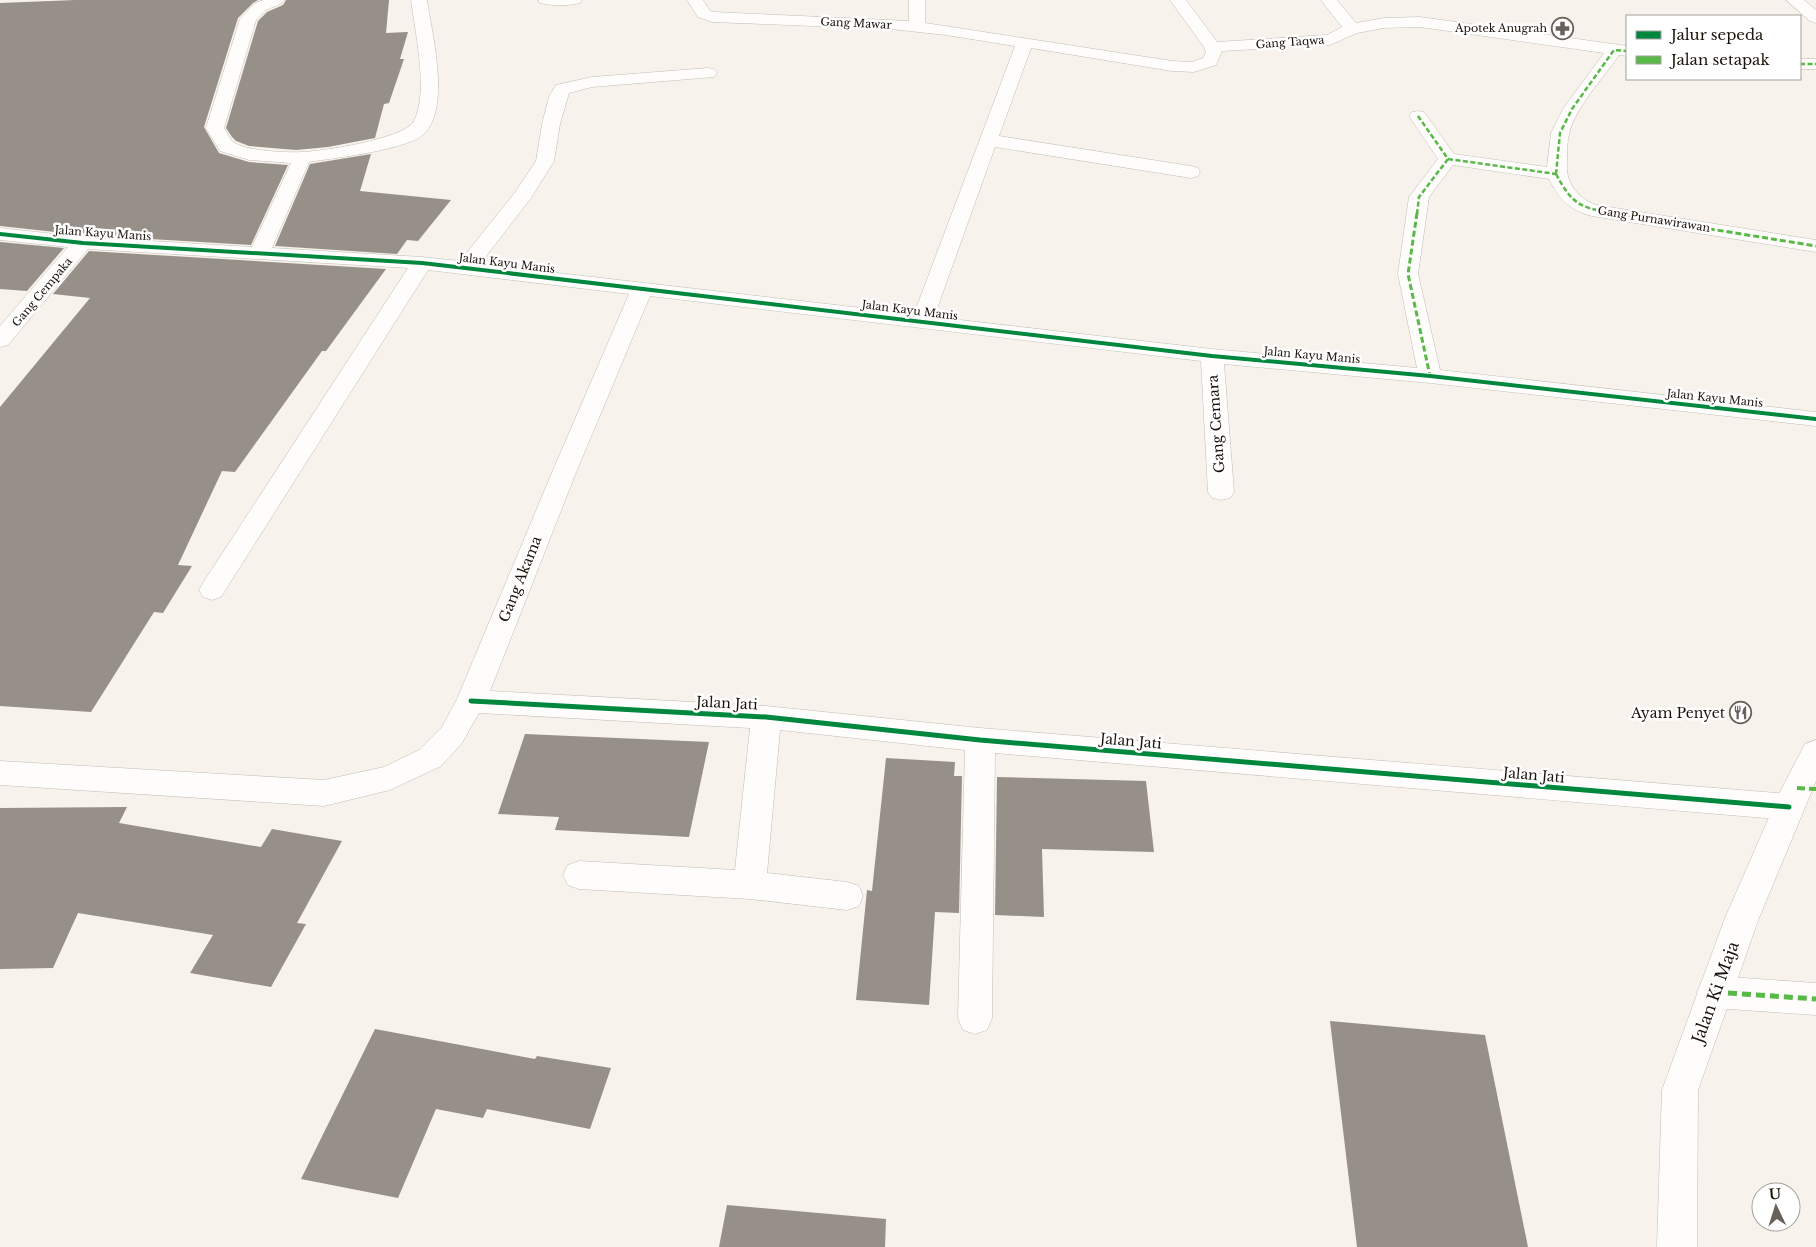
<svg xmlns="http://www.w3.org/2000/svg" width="1816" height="1247" viewBox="0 0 1816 1247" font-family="'Libre Baskerville',serif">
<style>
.building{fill:#969089}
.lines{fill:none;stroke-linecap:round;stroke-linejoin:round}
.minor-casing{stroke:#c3bcb4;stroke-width:1}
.major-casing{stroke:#c3bcb4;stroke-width:1}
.minor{fill:#fefdfc;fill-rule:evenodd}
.major{fill:#fefdfc;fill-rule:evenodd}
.quiet-far3{stroke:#58b947;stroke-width:2.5;stroke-dasharray:5 2.5;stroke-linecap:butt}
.quiet-far2{stroke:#58b947;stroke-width:3;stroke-dasharray:6 3;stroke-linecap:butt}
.quiet-far1{stroke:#58b947;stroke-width:4;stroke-dasharray:8 4;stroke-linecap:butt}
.quiet{stroke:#58b947;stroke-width:5;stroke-dasharray:9 5;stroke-linecap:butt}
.cycleway-far1-casing{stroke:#fff;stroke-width:6}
.cycleway-casing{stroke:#fff;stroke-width:8}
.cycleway-far1{stroke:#00873e;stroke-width:4}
.cycleway{stroke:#00873e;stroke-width:5}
.labels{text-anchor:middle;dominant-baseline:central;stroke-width:5;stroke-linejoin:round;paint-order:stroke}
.far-street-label{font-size:11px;fill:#1b130a;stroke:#fff}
.far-poi-label{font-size:11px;fill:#1b130a;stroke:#fff;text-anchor:end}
.street-label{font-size:14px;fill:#1b130a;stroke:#fff}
.poi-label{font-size:14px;fill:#1b130a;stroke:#fff;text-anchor:end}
.near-street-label{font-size:16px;fill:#1b130a;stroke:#fff}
</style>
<rect width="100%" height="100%" fill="#f7f2ec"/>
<path class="building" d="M 75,0 L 258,0 L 253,3 L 238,18 L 204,127 L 219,153 L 249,162 L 288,165 L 251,245 L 83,235 L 0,226 L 0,3 Z
M 286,0 L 389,0 L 386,33 L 408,32 L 400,59 L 404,59 L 389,103 L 384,104 L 375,138 L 328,147 L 296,150 L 249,146 L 236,141 L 232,137 L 226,128 L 258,21 L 267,12 L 283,5 Z
M 371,154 L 360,191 L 451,200 L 418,241 L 407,240 L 397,254 L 275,246 L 310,164 Z
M 0,242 L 64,248 L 27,291 L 0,289 Z
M 89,251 L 386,269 L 326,351 L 322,351 L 235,472 L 222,471 L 178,565 L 192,566 L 163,613 L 154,612 L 91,712 L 0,706 L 0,407 L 90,298 L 53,294 Z
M 525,734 L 709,742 L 689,837 L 555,830 L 559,817 L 498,814 Z
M 886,758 L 955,762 L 954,776 L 962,776 L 959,913 L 935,912 L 929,1005 L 856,1000 L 867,890 L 872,891 Z
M 997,777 L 1146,781 L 1154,852 L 1042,849 L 1044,917 L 995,915 Z
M 127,807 L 119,823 L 261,847 L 272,829 L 342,841 L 297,923 L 306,924 L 271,987 L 190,973 L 213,935 L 78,913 L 53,968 L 0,969 L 0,808 Z
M 1330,1021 L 1485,1035 L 1528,1247 L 1357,1247 Z
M 375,1029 L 535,1059 L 537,1056 L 611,1068 L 590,1129 L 487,1109 L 483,1118 L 436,1109 L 398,1198 L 301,1179 Z
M 727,1205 L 886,1219 L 885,1247 L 719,1247 Z"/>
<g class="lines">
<defs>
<path id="minor" d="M 263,0 L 284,0 L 282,3 L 266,10 L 256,20 L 224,128 C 227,132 230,141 235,143 C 247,151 287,153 303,152 C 324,151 404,139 414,121 C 429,93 415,31 411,0 L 427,0 C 432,34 451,107 424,134 C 407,150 334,158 309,162 L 272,248 L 422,257 L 460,261 L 516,191 L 536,161 L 542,124 L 549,97 L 556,85 L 592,77 L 708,68 L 714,69 L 717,73 L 714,77 L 592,87 L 569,93 L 560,124 L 554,161 L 531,198 L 480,264 L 914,314 L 1015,46 L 946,35 L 891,29 L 712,22 L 698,17 L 687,0 L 703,0 L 710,11 L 714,12 L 909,21 L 909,0 L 925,0 L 925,23 L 1172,61 L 1192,62 L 1203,58 L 1206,53 L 1204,47 L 1170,0 L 1186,0 L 1217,42 L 1327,35 L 1342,27 L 1321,0 L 1337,0 L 1356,23 L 1384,18 L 1420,17 L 1627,46 L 1627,56 L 1619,55 C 1604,77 1575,108 1569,134 C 1567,142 1567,152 1567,161 C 1565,182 1576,197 1596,205 L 1816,240 L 1816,252 L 1592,216 C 1569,210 1559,199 1549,179 L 1453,165 L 1429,197 L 1418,274 L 1440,370 L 1816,412 L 1816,426 L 1430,383 L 1224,364 L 1234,492 L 1230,498 L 1221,500 L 1212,498 L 1208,492 L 1201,361 L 650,296 L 575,475 L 490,691 L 766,706 L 980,728 L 1789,794 L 1800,798 L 1804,807 L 1800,816 L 1789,820 L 995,753 L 992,1018 L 987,1030 L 975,1034 L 963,1030 L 958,1018 L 965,750 L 780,730 L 767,873 L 847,882 L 859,886 L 863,896 L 859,906 L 847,910 L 750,899 L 579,889 L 568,885 L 563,875 L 568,865 L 579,861 L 735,870 L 750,728 L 479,713 L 462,743 L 441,766 L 390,790 L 324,806 L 0,785 L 0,761 L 324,780 L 384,767 L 419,750 L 442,727 L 457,699 L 551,475 L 629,294 L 428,270 L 221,597 L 212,600 L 203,597 L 199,590 L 203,583 L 408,268 L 88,249 L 8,345 L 0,347 L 0,326 L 68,247 L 0,240 L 0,228 L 83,237 L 252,247 L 291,163 L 249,160 L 220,151 L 206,128 L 240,19 L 254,4 ZM 1420,27 L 1604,53 L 1563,109 L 1551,133 L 1547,167 L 1454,154 L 1424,112 L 1418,111 L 1412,112 L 1409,116 L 1438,159 L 1409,197 L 1398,274 L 1417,368 L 1212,349 L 934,317 L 995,147 L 1191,178 L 1198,176 L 1200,172 L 1198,168 L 1191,166 L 999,136 L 1031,48 L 1172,71 L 1194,72 L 1216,65 L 1222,51 L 1330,45 L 1357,33 L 1384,28 Z
M 538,0 L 582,0 L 580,3 C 568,6 552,6 540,3 Z
M 1800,59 L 1816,59 L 1816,69 L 1800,69 Z
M 1714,976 L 1816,983 L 1816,1015 L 1714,1008 L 1702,1003 L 1697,992 L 1702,981 Z"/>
<path id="major" d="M 1786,0 L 1804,0 L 1816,10 L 1816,23 L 1810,21 Z
M 1816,740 L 1816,781 L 1759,918 L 1698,1090 L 1697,1247 L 1657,1247 L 1662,1090 L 1725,918 L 1782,788 L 1805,744 Z"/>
</defs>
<use href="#minor" class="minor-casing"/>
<use href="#major" class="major-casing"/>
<use href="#minor" class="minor"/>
<use href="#major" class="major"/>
<path class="quiet-far3" d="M 1800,64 L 1816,64
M 1448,159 L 1556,174
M 1556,174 C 1574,208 1583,208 1619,214
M 1556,174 L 1560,133 L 1572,109 L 1614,50 L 1627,51
M 1417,214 L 1419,197 L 1448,159 L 1418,116"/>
<path class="quiet-far2" d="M 1417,213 L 1408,274 L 1430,376
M 1611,213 L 1816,246"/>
<path class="quiet-far1" d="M 1797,788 L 1816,789"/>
<path class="quiet" d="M 1714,992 L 1816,999"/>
<defs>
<path id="cycleway-far1" d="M 0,234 L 83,243 L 422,263 L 1212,356 L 1430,376 L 1816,419"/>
<path id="cycleway" d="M 471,701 L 766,717 L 980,740 L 1789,807"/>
</defs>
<use href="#cycleway-far1" class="cycleway-far1-casing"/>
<use href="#cycleway" class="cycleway-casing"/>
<use href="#cycleway-far1" class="cycleway-far1"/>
<use href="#cycleway" class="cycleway"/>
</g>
<defs>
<symbol id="pharmacy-ring" viewBox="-11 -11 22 22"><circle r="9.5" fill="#fff" stroke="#686159" stroke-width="1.5"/><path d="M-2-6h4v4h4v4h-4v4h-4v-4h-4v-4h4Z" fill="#686159"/></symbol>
<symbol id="restaurant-ring" viewBox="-11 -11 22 22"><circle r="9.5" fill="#fff" stroke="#686159" stroke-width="1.5"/><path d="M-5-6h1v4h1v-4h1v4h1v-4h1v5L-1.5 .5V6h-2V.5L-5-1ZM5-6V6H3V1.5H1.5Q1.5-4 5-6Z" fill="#686159"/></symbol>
</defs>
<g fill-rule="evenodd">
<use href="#pharmacy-ring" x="1550" y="16" width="25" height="25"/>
<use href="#restaurant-ring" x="1728" y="700" width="25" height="25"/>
</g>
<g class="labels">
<g class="far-street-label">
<text transform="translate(856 23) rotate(3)">Gang Mawar</text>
<text transform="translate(1290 42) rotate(-4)">Gang Taqwa</text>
<text transform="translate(1654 219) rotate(9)">Gang Purnawirawan</text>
<text transform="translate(103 233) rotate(4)">Jalan Kayu Manis</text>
<text transform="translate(507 263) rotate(7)">Jalan Kayu Manis</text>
<text transform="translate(42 292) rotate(-50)">Gang Cempaka</text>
<text transform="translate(910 310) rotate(7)">Jalan Kayu Manis</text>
<text transform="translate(1312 355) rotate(5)">Jalan Kayu Manis</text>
<text transform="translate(1715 398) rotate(6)">Jalan Kayu Manis</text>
</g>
<g class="far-poi-label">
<text x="1547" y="28">Apotek Anugrah</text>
</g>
<g class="street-label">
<text transform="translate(1216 424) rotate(-94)">Gang Cemara</text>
<text transform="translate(520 579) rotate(-68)">Gang Akama</text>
<text transform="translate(727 703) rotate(3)">Jalan Jati</text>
<text transform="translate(1131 741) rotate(5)">Jalan Jati</text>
<text transform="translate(1534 775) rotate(5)">Jalan Jati</text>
</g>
<g class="poi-label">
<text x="1725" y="713">Ayam Penyet</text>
</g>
<g class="near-street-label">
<text transform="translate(1715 992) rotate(-70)">Jalan Ki Maja</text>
</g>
</g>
<rect x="1626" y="15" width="175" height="65" fill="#ffffff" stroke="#a4a19d"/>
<rect x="1636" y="31" width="25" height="8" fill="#00873e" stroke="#a4a19d"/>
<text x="1671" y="40" font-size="15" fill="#1b130a">Jalur sepeda</text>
<rect x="1636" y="56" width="25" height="8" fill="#58b947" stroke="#a4a19d"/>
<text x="1671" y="65" font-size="15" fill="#1b130a">Jalan setapak</text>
<g transform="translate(1776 1207) rotate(356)"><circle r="24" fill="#ffffff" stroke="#a4a19d"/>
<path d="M0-4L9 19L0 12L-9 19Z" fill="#686159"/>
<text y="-8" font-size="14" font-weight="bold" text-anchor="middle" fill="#1b130a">U</text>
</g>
</svg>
